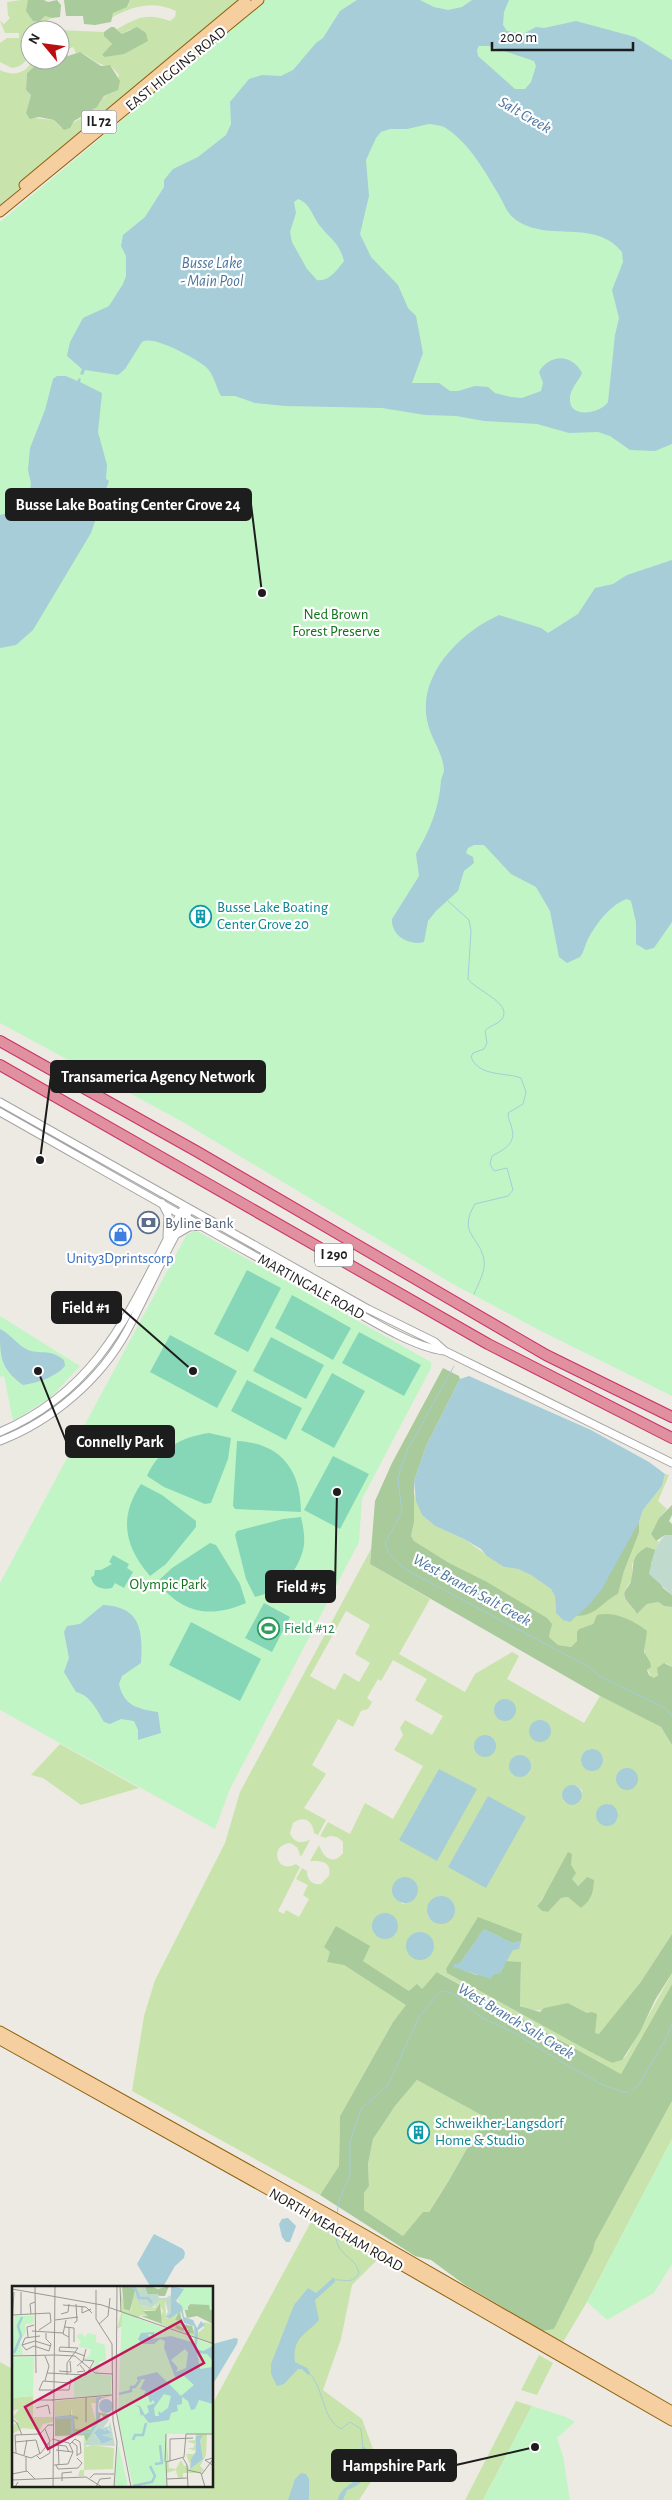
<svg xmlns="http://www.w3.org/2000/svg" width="672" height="2500" viewBox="0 0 672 2500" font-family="'Alegreya Sans',sans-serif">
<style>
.grass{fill:#c8e4ac;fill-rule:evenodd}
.forest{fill:#a9ca9a;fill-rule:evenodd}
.wetland{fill:#c1dace}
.park{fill:#c2f5c6}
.pitch{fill:#86d7b7}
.water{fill:#a6cdd8;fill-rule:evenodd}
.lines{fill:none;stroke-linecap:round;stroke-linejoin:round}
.stream{stroke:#a6cdd8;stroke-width:1}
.minor-casing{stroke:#a4a4a4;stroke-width:9}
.major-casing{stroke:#8b5f0a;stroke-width:11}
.highway-casing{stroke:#cb3067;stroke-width:12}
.minor{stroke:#fff;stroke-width:7}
.major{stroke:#f5cfa0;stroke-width:9}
.highway{stroke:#e0909f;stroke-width:10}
.labels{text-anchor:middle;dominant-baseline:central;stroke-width:4.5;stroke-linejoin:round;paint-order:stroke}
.shield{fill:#fff;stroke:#616161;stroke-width:1}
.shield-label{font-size:14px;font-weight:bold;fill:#1d1d1d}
.street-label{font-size:15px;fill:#1d1d1d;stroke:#fff}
.park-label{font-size:15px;fill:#13721a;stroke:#fff}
.culture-label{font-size:15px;fill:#0d838f;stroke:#fff;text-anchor:start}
.service-label{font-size:15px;fill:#4e5e75;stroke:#fff;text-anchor:start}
.shop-label{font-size:15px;fill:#366cbe;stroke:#fff}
.leisure-label{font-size:15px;fill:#27864d;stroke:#fff;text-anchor:start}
.water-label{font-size:16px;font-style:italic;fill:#4d769e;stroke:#fff}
.inset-river{fill:none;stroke:#a6cdd8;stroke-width:2.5}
.inset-road{fill:none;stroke:#9a9894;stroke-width:1}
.view{fill:#c2185b;fill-opacity:0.15;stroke:#c2185b;stroke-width:2.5}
.inset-edge{fill:none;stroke:#1d1d1d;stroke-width:2.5}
.leader{fill:none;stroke:#1d1d1d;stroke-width:2}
.callout-dot{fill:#1d1d1d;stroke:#fff;stroke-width:2}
.callout{fill:#1d1d1d;stroke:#1d1d1d;stroke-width:2}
.callout-label{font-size:16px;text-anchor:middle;font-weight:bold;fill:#fff}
</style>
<rect width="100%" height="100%" fill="#edeae3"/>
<path class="grass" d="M 21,0 L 28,0 L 39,22 L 45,16 L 52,18 L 30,30 L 30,49 L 28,49 C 29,60 23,67 12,68 L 0,62 L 0,43 L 7,38 L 19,38 L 19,33 L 5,33 L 0,21 L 4,24 L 10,18 L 8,15 L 7,2 Z
M 130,0 L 246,0 L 0,205 L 0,70 C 14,77 26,73 33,60 L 42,60 L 27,73 L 26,90 L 31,95 L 26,113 L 34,118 L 54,120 L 61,128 C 70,125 88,115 96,107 C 105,100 99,97 114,92 L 119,75 L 111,66 C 93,66 88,51 76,53 L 73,47 L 68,49 L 65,45 L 60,45 L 60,30 L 58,30 L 104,32 L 105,37 L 112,44 L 107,51 L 129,51 L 139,45 L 131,29 L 122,34 L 117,29 C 139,17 146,13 170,21 L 175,17 L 176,11 C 154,0 132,6 111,18 L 115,10 L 128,6 Z
M 665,1474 L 669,1475 L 658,1501 L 667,1509 L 659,1518 L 651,1534 L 656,1541 L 659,1541 L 656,1550 L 647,1547 L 632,1564 L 632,1579 L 625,1590 L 624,1597 L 637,1614 L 647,1604 L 658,1602 L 664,1606 L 672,1607 L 672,1667 L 666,1663 L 654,1679 C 645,1672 644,1652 645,1641 L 595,1619 L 593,1624 L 579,1629 L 577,1641 L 571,1647 L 558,1645 L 549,1637 L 551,1629 L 414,1541 L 411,1536 L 414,1522 L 412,1506 L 414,1493 L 422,1515 L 435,1526 L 464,1539 L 504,1567 L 518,1569 L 531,1575 L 551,1589 L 555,1595 L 556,1613 L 570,1621 L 576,1616 C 595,1616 603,1601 618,1594 L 624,1571 L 639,1533 L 639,1522 L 643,1510 L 662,1486 Z
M 371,1549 L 370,1564 L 430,1599 L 399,1654 L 465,1692 L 475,1674 L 512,1652 L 519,1656 L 507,1679 L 584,1723 L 600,1696 L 661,1727 L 672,1745 L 672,1934 L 640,1983 L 604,2030 L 599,2034 L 595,2033 L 587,2013 L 568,2003 C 551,2009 537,2015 520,2005 L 521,1962 L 446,1969 L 447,1973 L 612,2063 L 621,2060 L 626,2056 L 672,1973 L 672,1984 L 621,2074 L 438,1972 L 422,1989 L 409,1991 L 363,1961 L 364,1956 L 330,1952 L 330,1956 L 407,2005 L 393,2022 L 340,2116 L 339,2166 L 320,2195 L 132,2091 L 144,2016 L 155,1980 L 225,1843 L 240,1792 ZM 346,1611 L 370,1625 L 355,1654 L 370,1663 L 359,1682 L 344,1673 L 335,1690 L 310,1676 ZM 393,1660 L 427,1679 L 415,1700 L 443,1716 L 432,1735 L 405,1720 L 400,1728 L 403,1735 L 394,1750 L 423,1766 L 393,1819 L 365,1803 L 350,1834 L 328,1822 L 320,1836 L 325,1838 C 331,1834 338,1836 343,1842 L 343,1853 C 333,1866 323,1857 319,1845 L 310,1861 C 321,1861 332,1861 329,1876 L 321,1884 C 312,1885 307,1880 307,1871 L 302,1868 L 296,1879 L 308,1885 L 303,1895 L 309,1899 L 299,1917 L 286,1910 L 284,1914 L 278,1911 L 300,1867 L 296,1864 C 277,1875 268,1845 290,1843 L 297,1847 L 301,1857 L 310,1840 C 302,1843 294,1844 290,1833 L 293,1823 C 304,1815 313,1821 314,1833 L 318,1835 L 326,1820 L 304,1808 L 326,1774 L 312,1765 L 338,1719 L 353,1727 L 361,1711 L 368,1709 L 372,1702 L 367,1698 L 378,1679 L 381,1681 ZM 589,1749 L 599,1752 L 596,1770 L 588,1770 L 581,1762 L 584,1753 ZM 518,1756 L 526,1757 L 530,1762 L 530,1772 L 525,1776 L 518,1777 L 512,1759 ZM 577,1786 L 582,1790 L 581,1800 L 577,1804 L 564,1802 L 562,1795 ZM 609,1804 L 618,1811 L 618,1819 L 602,1825 C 596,1820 595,1813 600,1807 ZM 407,1877 L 417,1885 L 417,1895 L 403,1904 L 395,1899 ZM 587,1877 L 574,1901 L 568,1897 L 561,1898 L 548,1912 L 542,1911 L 537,1906 L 547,1892 L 572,1879 L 578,1886 ZM 439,1896 L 447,1898 L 454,1914 L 448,1922 L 434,1922 L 428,1916 L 427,1907 ZM 427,1934 L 434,1944 L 430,1956 L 422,1959 L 414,1958 L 407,1946 L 410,1937 Z
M 60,1744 L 139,1788 L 81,1805 L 43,1778 L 31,1775 Z
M 417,2080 L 485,2117 L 448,2182 L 428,2213 L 423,2213 L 403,2236 L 364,2210 L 364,2193 L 369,2185 L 368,2164 L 373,2139 L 395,2106 Z
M 672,2101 L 672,2139 L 587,2302 L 563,2342 L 543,2331 L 554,2329 L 593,2251 L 595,2242 Z
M 312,2220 L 379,2258 L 352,2285 L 341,2339 L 323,2390 L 362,2419 L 380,2468 L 359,2500 L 0,2500 L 0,2362 L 14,2370 L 14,2486 L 212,2486 L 213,2403 Z
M 539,2355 L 553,2363 L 537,2395 L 521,2390 Z
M 516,2401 L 532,2406 L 483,2500 L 465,2500 Z"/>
<path class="forest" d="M 28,0 L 44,0 L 48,2 L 57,0 L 61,5 L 60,17 L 52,18 L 45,16 L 39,22 L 33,21 L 26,11 Z
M 64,0 L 130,0 L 127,7 L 113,13 L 111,22 L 95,25 L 84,24 L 83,16 L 66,16 Z
M 111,27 L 114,27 L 122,34 L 137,27 L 146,33 L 148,41 L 124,54 L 105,57 L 102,55 L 112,44 L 104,36 L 104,32 Z
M 61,44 L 68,49 L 65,51 L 68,56 L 80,52 L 101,66 L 110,65 L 120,81 L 118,90 L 104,96 L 97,107 L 74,121 L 70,128 L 64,130 L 54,120 L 39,117 L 30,119 L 26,113 L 31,95 L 26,90 L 27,73 L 42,60 L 60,60 Z
M 443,1368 L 459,1376 L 460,1379 L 427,1444 L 414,1481 L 414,1522 L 411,1536 L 414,1541 L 449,1563 L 487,1582 L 547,1618 L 552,1624 L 549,1637 L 558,1645 L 571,1647 L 577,1641 L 577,1632 L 579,1629 L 593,1624 L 597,1615 C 614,1611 633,1620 647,1631 L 644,1652 L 650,1662 L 651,1667 L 647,1670 L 649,1675 L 654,1678 L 658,1675 L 657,1668 L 664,1663 L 672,1667 L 672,1745 L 661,1727 L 600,1696 L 370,1564 L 375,1501 L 392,1463 Z
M 672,1505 L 672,1515 L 669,1521 L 672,1524 L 672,1535 L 665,1535 L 656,1541 L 651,1534 L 659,1518 Z
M 639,1522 L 639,1533 L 624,1571 L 618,1594 C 602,1602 596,1616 576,1616 C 606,1590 617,1555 639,1522 Z
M 647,1547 L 656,1550 L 651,1564 L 663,1588 L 672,1595 L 672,1607 L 664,1606 L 658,1602 L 647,1604 L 637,1614 C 634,1609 628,1603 625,1598 C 622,1590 629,1588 631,1581 C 635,1565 629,1557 647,1547 Z
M 568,1852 L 572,1854 L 571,1865 L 576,1873 L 572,1879 L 578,1886 L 587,1877 L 594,1880 C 593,1893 592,1899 581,1908 L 568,1897 L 561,1898 L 548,1912 L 542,1911 L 537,1906 L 542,1900 Z
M 478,1917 L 522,1934 L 521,1941 L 512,1943 L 484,1929 L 460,1963 L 463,1970 L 477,1975 L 500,1973 L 506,1961 L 521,1962 L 520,2006 L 540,2012 L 544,2008 L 568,2003 L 587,2013 L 592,2012 L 597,2014 L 595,2033 L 599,2034 L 640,1983 L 672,1934 L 672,1973 L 655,2000 L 640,2032 L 622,2060 L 612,2063 L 589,2051 L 447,1973 L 446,1969 Z
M 336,1926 L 370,1946 L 363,1961 L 409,1991 L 417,1984 L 422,1989 L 437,1972 L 621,2074 L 672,1984 L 672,2101 L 595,2242 L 593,2251 L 554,2329 L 543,2331 L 465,2285 L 431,2260 L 415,2256 L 320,2195 L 339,2166 L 340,2116 L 393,2022 L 406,2005 L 344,1965 L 327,1962 L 330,1952 L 324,1947 ZM 417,2080 L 485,2117 L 448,2182 L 429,2212 L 423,2212 L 403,2236 L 364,2210 L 364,2193 L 369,2186 L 368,2164 L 373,2139 L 395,2106 Z"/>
<path class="wetland" d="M 665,1535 L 672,1535 L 672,1595 L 649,1574 C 652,1560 654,1546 665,1535 Z"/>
<path class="park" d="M 266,0 L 672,0 L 672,1396 L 539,1330 L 451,1283 L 181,1121 L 0,1023 L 0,222 Z
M 197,1231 L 431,1362 L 431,1368 L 362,1499 L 359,1542 L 230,1789 L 215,1829 L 0,1710 L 0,1583 L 187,1234 Z
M 0,1316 L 80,1366 L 50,1398 L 13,1421 L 4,1376 L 0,1377 Z
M 672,2139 L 672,2264 L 654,2293 L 607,2320 L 587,2302 Z
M 532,2406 L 566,2417 L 575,2422 L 557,2438 L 563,2456 L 570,2500 L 483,2500 Z"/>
<path class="pitch" d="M 247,1270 L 281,1288 L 248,1352 L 214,1334 Z
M 292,1295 L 351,1328 L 333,1360 L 275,1328 Z
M 359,1332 L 421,1365 L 404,1396 L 342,1363 Z
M 170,1335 L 237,1371 L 217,1408 L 150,1372 Z
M 271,1337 L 324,1365 L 306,1399 L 253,1371 Z
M 332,1373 L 365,1391 L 334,1448 L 301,1430 Z
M 247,1380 L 302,1408 L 286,1440 L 231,1411 Z
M 209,1433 L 231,1438 L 228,1459 L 211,1503 L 205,1504 L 164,1487 L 147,1476 C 159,1449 181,1437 209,1433 Z
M 237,1441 C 281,1443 301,1470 301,1512 L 235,1509 L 233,1506 Z
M 333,1456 L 369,1474 L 340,1529 L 304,1510 Z
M 141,1484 L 162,1495 L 196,1521 L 196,1527 L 166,1564 L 150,1576 C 125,1547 118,1518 141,1484 Z
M 301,1517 C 303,1526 305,1536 304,1545 C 300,1570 280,1592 255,1597 L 246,1579 L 235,1535 L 237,1531 L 283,1519 Z
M 210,1543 L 216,1545 L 240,1584 L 246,1603 C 209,1619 182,1613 157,1582 L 172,1568 Z
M 113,1555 L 129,1564 L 127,1568 L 133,1572 L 124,1588 L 115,1583 L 112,1588 C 103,1590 93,1588 91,1577 L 94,1576 L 95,1570 L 101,1570 L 112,1564 L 109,1562 Z
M 264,1603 L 290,1617 L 272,1652 L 245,1638 Z
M 191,1622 L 261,1659 L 240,1701 L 169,1665 Z"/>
<path class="water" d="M 357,0 L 420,0 L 434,7 L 448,10 L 462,7 L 472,0 L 509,0 L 504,12 L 503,25 L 507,31 L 523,34 L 536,27 L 544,28 L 576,21 L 635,37 L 672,60 L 672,444 L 655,451 L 630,450 L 610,436 L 598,432 L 569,433 L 537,424 L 484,421 L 456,416 L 425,415 L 382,408 L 285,406 L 255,403 L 235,396 L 221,396 C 216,387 214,374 206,367 C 197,359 152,334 142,342 L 125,369 L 118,375 L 85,370 L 83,375 L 80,374 L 82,369 L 67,356 L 70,342 L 83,318 L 109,306 L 123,284 L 126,276 L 126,256 L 121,246 L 123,235 L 145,217 L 164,187 L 164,180 L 173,169 L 198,157 L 226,135 L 231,124 L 230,102 L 249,79 L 262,75 L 281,76 L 293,70 L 316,43 L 323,38 L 340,11 ZM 479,46 L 489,46 L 534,61 L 536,66 L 531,82 L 525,89 L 515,89 L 478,56 L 477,50 ZM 429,124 C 435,125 443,125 447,129 C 469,143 486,173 499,195 C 504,204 507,214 516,220 C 549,243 595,218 622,252 L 623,262 L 612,290 L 619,318 L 615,335 L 608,402 C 601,413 571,419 570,401 C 569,389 578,383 582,373 C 572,353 549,354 539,372 L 543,383 L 541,391 L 522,398 L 511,397 L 495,393 L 488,387 L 475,386 L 458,391 L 450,391 L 439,383 L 412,383 L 423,353 L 416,316 L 408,308 L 398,285 L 371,257 L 360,234 L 369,196 L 366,160 L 376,138 L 381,132 L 390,129 L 407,129 ZM 298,199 C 311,204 312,216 320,226 C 331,240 339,242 344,261 C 337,270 329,282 317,280 L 307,269 L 292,242 L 290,232 L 296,213 L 294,202 Z
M 57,376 L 66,376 L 77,381 L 79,378 L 81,379 L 80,382 L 102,393 L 98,432 L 107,465 L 106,479 L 109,481 L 91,533 L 33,630 L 16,645 L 0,648 L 0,515 L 16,511 L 30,493 L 31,483 L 28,470 L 30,448 L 45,410 L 53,379 Z
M 672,560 L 672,922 L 654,948 L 646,950 L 636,944 L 636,922 L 631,901 L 627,899 C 611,904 596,924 588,939 C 585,945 584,952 580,957 L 567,963 L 559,957 L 550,911 L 536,887 L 511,874 L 484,845 L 474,845 L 468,848 L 466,853 L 473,857 L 474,863 L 464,871 L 458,891 L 436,911 L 428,921 L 424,942 C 409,946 391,936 392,919 L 419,876 L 416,854 C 430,830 439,808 441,781 C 441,777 444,774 444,770 C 443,752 430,738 427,720 C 418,674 461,632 499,615 L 541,628 L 548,633 L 578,614 L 595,588 L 613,584 L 627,575 Z
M 0,1329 C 10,1334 17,1344 26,1349 C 41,1356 47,1347 64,1360 L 65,1366 C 56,1377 37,1383 23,1385 C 0,1368 0,1357 0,1329 Z
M 469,1376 L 591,1430 L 649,1462 L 665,1474 L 662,1486 L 643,1510 L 639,1522 L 602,1589 L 590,1604 L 570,1622 L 563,1620 L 556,1613 L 555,1596 L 551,1589 L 531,1575 L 518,1569 L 504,1567 L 487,1556 L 481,1549 L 464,1539 L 435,1526 L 422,1515 L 416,1501 L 414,1481 L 427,1444 L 460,1379 Z
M 103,1605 C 141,1607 143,1630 141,1663 L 122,1676 L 119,1684 C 124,1706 138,1709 158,1712 L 161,1733 L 138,1740 L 138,1730 L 134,1721 L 121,1719 L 110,1724 L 104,1722 C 97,1710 90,1695 76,1692 L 64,1672 L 69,1658 L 64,1632 L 67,1626 L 80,1624 Z
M494 1710a11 11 0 1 1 22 0a11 11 0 1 1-22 0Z
M529 1731a11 11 0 1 1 22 0a11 11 0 1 1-22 0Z
M474 1746a11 11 0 1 1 22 0a11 11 0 1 1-22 0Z
M581 1760a11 11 0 1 1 22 0a11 11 0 1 1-22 0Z
M509 1766a11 11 0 1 1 22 0a11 11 0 1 1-22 0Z
M616 1779a11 11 0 1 1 22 0a11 11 0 1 1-22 0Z
M 439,1769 L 477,1789 L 437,1861 L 399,1840 Z
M562 1795a10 10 0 1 1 20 0a10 10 0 1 1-20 0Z
M 488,1796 L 526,1817 L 486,1888 L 448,1867 Z
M596 1815a11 11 0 1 1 22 0a11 11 0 1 1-22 0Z
M392 1890a13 13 0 1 1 26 0a13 13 0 1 1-26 0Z
M427 1910a14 14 0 1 1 28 0a14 14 0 1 1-28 0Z
M372 1926a13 13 0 1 1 26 0a13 13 0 1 1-26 0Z
M 484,1929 L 512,1943 L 521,1941 L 519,1949 L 513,1950 L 500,1973 L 494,1974 L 491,1979 L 453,1967 L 454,1964 L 460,1963 L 463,1959 Z
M406 1946a14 14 0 1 1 28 0a14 14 0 1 1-28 0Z
M 288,2218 L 296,2226 L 290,2242 L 286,2242 L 282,2237 L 279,2224 L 282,2219 Z
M 154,2234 L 183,2249 L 185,2253 L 184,2258 L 175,2266 L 163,2287 L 150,2286 L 137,2264 Z
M 334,2277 L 335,2282 L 315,2300 L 319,2320 C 306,2335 292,2337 295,2362 L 307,2368 L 310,2373 L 308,2375 L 302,2369 L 298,2369 L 284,2384 L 277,2386 L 271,2374 L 271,2364 L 294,2305 L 308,2288 L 316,2293 Z
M 235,2338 L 238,2339 L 237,2344 L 213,2384 L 213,2344 Z
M 362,2447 L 366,2448 C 360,2464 375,2480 347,2490 L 343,2500 L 338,2500 C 340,2487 352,2486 358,2476 C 363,2467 360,2457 362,2447 Z
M 301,2473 L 306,2474 L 309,2479 L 309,2500 L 288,2500 L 295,2479 Z"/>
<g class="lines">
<path class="stream" d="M 448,901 L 469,920 L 471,931 L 468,979 C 475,990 513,1003 502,1019 C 497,1025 490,1025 485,1031 L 487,1043 L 484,1049 L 473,1053 L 471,1057 C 479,1077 505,1072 521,1078 L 526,1092 L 523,1104 L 508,1113 C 508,1120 511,1123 512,1129 C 516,1144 503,1150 492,1156 L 490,1164 L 494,1171 L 507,1168 L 513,1190 L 508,1196 L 475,1204 C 457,1234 480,1236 484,1260 C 486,1271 478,1284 474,1294
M 454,1366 L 408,1449 L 400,1470 L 398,1480 L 402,1512 L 385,1543 C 390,1560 400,1565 414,1574 L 587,1666 L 601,1677 L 665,1708 L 672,1716
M 337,2215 L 339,2200 L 350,2176 L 350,2142 L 361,2109 L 388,2085 L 419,2017 L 439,1993 L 444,1991 L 452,1993 L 482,2018 L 513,2032 L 560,2061 L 603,2085 L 624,2092 L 629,2092 L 639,2084 L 667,2037 L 672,2023
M 335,2280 C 345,2279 352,2285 359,2273 C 355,2254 334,2257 336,2231
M 309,2373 C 325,2389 321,2418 341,2429 L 350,2422 L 361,2429 L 363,2448"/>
<defs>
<path id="minor" d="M 0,1102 L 368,1309 L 435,1342 L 445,1351 L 672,1463
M 0,1112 C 108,1173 216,1236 325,1294 C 358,1312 408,1346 444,1351
M 162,1203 L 168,1215 L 167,1236
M 177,1234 L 189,1227 L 202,1226
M 0,1432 C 105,1387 132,1303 183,1209
M 0,1441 C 52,1421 100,1380 127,1331 C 148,1292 165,1251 188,1213"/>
<path id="major" d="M 24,185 L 246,0
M 0,212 L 259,0
M 0,2031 L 359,2231 L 672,2411
M 0,2040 L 354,2238 L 672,2421"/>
<path id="highway" d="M 0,1041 L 196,1151 L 546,1355 L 672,1417
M 0,1065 L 488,1344 L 672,1438"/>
</defs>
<use href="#minor" class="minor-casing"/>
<use href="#major" class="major-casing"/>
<use href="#highway" class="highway-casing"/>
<use href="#minor" class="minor"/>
<use href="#major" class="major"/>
<use href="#highway" class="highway"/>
</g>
<defs>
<symbol id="building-ring" viewBox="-11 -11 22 22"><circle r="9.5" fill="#fff" stroke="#0f9aa8" stroke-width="1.5"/><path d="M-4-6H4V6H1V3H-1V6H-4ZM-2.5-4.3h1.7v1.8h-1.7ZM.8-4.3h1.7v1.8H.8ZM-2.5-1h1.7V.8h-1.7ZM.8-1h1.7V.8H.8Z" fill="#0f9aa8"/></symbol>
<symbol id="bank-ring" viewBox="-11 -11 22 22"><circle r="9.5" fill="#fff" stroke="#5c6f8a" stroke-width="1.5"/><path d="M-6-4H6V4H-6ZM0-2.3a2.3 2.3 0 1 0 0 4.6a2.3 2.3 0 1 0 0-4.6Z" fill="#5c6f8a"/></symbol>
<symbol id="shop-ring" viewBox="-11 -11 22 22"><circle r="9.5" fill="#fff" stroke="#3f7fe0" stroke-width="1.5"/><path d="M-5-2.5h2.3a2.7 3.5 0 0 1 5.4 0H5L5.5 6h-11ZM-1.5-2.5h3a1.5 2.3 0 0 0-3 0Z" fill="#3f7fe0"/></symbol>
<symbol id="stadium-ring" viewBox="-11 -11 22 22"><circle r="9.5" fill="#fff" stroke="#2e9e5b" stroke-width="1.5"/><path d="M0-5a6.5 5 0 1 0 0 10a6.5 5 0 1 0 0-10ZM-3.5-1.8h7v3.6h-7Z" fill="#2e9e5b"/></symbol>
</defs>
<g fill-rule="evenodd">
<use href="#building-ring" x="188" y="904" width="25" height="25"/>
<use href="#bank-ring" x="136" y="1210" width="25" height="25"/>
<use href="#shop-ring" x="108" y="1222" width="25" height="25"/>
<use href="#stadium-ring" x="256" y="1616" width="25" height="25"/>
<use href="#building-ring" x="406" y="2120" width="25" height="25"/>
</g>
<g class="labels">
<g class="shield">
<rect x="81.5" y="110.5" width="35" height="23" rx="4"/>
<rect x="315" y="1243.5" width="38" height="23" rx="4"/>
</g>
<g class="shield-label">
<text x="99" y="122">IL 72</text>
<text x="334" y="1255">I 290</text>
</g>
<g class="street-label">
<text transform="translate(176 69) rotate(-39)">EAST HIGGINS ROAD</text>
<text transform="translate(311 1287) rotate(29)">MARTINGALE ROAD</text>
<text transform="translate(336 2230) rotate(30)">NORTH MEACHAM ROAD</text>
</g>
<g class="park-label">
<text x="336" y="614">Ned Brown<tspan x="336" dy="17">Forest Preserve</tspan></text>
<text x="168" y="1584">Olympic Park</text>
</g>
<g class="culture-label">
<text x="217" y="907">Busse Lake Boating<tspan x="217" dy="17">Center Grove 20</tspan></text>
<text x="435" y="2123">Schweikher-Langsdorf<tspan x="435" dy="17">Home &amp; Studio</tspan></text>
</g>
<g class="service-label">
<text x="165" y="1223">Byline Bank</text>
</g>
<g class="shop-label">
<text x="120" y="1258">Unity3Dprintscorp</text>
</g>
<g class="leisure-label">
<text x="284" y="1628">Field #12</text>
</g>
<g class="water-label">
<text transform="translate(525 115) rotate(30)">Salt Creek</text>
<text x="212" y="263">Busse Lake<tspan x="212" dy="18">- Main Pool</tspan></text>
<text transform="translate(472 1590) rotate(29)">West Branch Salt Creek</text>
<text transform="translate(516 2021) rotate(31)">West Branch Salt Creek</text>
</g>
</g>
<g transform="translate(12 2286)">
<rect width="201" height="201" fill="#edeae3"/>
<path d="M 108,0 L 113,24 L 119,25 L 122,2 L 124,0 L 135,0 L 122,9 L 130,20 L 143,22 L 144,18 L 148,14 L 153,14 L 154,33 L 166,24 L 169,25 L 169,31 L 171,34 L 171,38 L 166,26 L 163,33 L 170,36 L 169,44 L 174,46 L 172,42 L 176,42 L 176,47 L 182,48 L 180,46 L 180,40 L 177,38 L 180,38 L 183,49 L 186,49 L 185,44 L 186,47 L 192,42 L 192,36 L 201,38 L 201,58 L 148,38 L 151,36 L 148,31 L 151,25 L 147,17 L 143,25 L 132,24 L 136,30 L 130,29 L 105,43 L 110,24 ZM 21,110 L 21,131 L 41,131 L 41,136 L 31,138 L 28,144 L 11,142 L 0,148 L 0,140 L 6,136 L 1,131 L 7,123 L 0,125 L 0,112 ZM 85,111 L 84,117 L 79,117 L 84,136 L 79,145 L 61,145 L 60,122 L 58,129 L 43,131 L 43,115 ZM 116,127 L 195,148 L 194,169 L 188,180 L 192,184 L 189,187 L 171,187 L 171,192 L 166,192 L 164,184 L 155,187 ZM 154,148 L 184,148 L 183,154 L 174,155 L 183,158 L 181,162 L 175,162 L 184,165 L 182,168 L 174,168 L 178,179 L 172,180 L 169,174 L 164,183 L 157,182 ZM 191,151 L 188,153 L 191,173 L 178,183 L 176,181 L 184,166 L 185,155 ZM 72,149 L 74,161 L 80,159 L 102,162 L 101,183 L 72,184 L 72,190 L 66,190 L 68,184 L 72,184 L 72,150 L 42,151 Z" fill="#c8e4ac" fill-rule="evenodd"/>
<path d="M 110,0 L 124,0 L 118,25 L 112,23 ZM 138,0 L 146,3 L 157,0 L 153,10 L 149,10 L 135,8 L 133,1 ZM 201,0 L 201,38 L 185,30 L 175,32 L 172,22 L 178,19 L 174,14 ZM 148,17 L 150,38 L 129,30 L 136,30 L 131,25 L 143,25 ZM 167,25 L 171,38 L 180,40 L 182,48 L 176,47 L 176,42 L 171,45 L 163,42 L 165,39 L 171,42 L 169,35 L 163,34 ZM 99,110 L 87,113 L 85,126 L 100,129 L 92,132 L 89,128 L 84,144 L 74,156 L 72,149 L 43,150 L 43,131 L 58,129 L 58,122 L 59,129 L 66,131 L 66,134 L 62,132 L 63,143 L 79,144 L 84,136 L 84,112 Z" fill="#a9ca9a"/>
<path d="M 159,0 L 159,27 L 154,31 L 161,30 L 159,33 L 153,31 L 156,26 L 153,14 L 148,14 L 140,22 L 128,19 L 122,9 L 132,1 L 136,8 L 146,8 L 147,12 L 154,12 L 159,9 ZM 96,129 L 97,134 L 91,142 L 97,140 L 98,135 L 103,160 L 72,159 L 86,137 ZM 88,142 L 92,146 L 96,142 L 100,147 L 86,149 L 102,153 L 90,158 L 82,148 Z" fill="#c1dace" fill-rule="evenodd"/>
<path d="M 167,0 L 201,0 L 201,24 L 198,24 L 197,19 L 176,18 L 176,24 L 169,24 L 164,7 ZM 110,27 L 201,59 L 201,148 L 154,148 L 155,201 L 121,201 L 106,133 ZM 3,30 L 22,30 L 21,37 L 13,38 L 14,46 L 8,55 L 11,69 L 0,70 ZM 69,47 L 73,51 L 76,47 L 84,49 L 84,56 L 93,59 L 94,74 L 87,76 L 86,87 L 81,85 L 83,75 L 72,73 L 78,69 L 79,63 L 66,61 L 69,56 L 64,50 ZM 22,70 L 21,110 L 0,112 L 0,72 ZM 80,87 L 99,90 L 99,109 L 62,111 L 62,90 ZM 106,158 L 115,195 L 115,201 L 102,201 Z" fill="#c2f5c6"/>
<path d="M 159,0 L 172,3 L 164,15 L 170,20 L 172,31 L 181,34 L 185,42 L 189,35 L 193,39 L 186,44 L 186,51 L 184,63 L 191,65 L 201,60 L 201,75 L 195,68 L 185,67 L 188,83 L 201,81 L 201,118 L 187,114 L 183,123 L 179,124 L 176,115 L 170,111 L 170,118 L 165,119 L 166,125 L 159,127 L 157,134 L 137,137 L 130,128 L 129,131 L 127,121 L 122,119 L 128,120 L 133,129 L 137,126 L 135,120 L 143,117 L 141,114 L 138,117 L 136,109 L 132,108 L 134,105 L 128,103 L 133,93 L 125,94 L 125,91 L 145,86 L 169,110 L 182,99 L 172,90 L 163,91 L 152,62 L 153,55 L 148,53 L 142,58 L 131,58 L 126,53 L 129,47 L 142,46 L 142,49 L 136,48 L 138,53 L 159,50 L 183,57 L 182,40 L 172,37 L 169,25 L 158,32 L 154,31 L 159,27 ZM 173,63 L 176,67 L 174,82 L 164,86 L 166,82 L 159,74 ZM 152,108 L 159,110 L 156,122 L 149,127 L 146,125 L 147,130 L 143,130 L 142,122 ZM87 120a7 7 0 1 1 14 0a7 7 0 1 1-14 0ZM 93,141 L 100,147 L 89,149 L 102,153 L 90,158 L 82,147 L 87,142 L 94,145 ZM 191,149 L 188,154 L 191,173 L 178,183 L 179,173 L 184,166 L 184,150 Z" fill="#a6cdd8" fill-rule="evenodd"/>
<path class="inset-river" d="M 117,0 L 124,3 L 127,12 L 136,12 L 140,17M 2,67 L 9,50 L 6,40 L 10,31M 107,108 L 119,105 L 119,101 L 123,101 L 128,94M 44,132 L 60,131 L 60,147 L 79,146 L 85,135 L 85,113 L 89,112M 121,154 L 123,149 L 131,149 L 134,137M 143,178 L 150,177 L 148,159M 121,200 L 140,196 L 143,190 L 138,180"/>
<path class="inset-road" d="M 23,0 L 24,87M 105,0 L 104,124 L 119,201M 108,0 L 109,26M 0,3 L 90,19 L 202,58M 84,4 L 84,33 L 100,58 L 101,135 L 105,156 L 102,201M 51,19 L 74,21 L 80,27M 70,20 L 70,27 L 79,23M 19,28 L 18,18 L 23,16M 49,28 L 56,26 L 57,18M 0,29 L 38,27M 9,29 L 9,6M 43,34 L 66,31M 54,34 L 51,48 L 57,51M 62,37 L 65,35 L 64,18M 0,38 L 2,6M 87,38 L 96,30 L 98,12M 53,41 L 62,42 L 62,56M 27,44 L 39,36 L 38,27M 20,45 L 51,47M 16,51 L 15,41 L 22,39M 10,59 L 14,64 L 22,60 L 37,65 L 39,58 L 34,53 L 34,47M 10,59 L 23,55 L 39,60M 10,59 L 13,52 L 28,50M 57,61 L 57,42M 47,65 L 62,66 L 73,70M 47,65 L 48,61 L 66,62M 43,69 L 63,70 L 83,87 L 100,88M 0,70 L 43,69M 33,70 L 37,80 L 33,95M 65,80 L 71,75 L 74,63M 47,85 L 59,86 L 58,75M 65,86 L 73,85 L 68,79M 35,87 L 74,89 L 82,75 L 72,74M 55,89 L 55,77 L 66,62M 58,97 L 31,95 L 27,104 L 57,104 L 59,93M 74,111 L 74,136M 24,114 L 41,114M 40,114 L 100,109M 24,122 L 36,119 L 38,128M 0,133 L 5,137 L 10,149M 174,148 L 202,148M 40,153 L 57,157 L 61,166M 46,154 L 47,179M 3,156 L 24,154 L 28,168M 60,156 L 65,160 L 65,170M 58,158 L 63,153 L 68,156 L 69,167 L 65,169M 44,159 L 54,160 L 57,166M 44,164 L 61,166M 0,166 L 19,172 L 29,167 L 38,155 L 33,143M 4,167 L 3,149 L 28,148 L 36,139 L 42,139M 12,169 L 15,154M 14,170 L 14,184 L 23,193M 25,170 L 28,173 L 38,167 L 37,157M 171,172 L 175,179 L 176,201M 201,172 L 193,174 L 202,180M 158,175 L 158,153 L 181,152M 153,176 L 154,148M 42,179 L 56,178 L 61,166M 44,179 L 46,183 L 66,182 L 70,177 L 65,172M 175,184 L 189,187 L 193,201M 0,188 L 15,185M 190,188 L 202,172M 78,192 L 82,188 L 102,188M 155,193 L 175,192M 0,194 L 74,191 L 90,201M 50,195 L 50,187 L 60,186M 6,196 L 3,201 L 13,201M 41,201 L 43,0M 84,201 L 88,193 L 99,192M 155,201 L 154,176 L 172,171 L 174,148"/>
<path class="view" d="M 169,35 L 192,77 L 36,163 L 13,121 Z"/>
<rect width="201" height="201" class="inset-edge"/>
</g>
<path class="leader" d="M262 593L251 504M40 1160L51 1076M193 1371L121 1308M38 1371L66 1441M337 1492L335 1587M535 2447L456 2465"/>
<g class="callout-dot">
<circle cx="262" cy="593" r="5"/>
<circle cx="40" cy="1160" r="5"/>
<circle cx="193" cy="1371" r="5"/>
<circle cx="38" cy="1371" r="5"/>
<circle cx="337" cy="1492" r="5"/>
<circle cx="535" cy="2447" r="5"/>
</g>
<g class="callout">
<rect x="6" y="489" width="245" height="31" rx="5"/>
<rect x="51" y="1061" width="214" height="31" rx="5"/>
<rect x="52" y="1292" width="69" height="31" rx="5"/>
<rect x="66" y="1426" width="108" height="31" rx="5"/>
<rect x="266" y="1571" width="69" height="31" rx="5"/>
<rect x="332" y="2450" width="124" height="31" rx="5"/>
</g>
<g class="callout-label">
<text x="128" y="510">Busse Lake Boating Center Grove 24</text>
<text x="158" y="1082">Transamerica Agency Network</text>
<text x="86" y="1313">Field #1</text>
<text x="120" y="1447">Connelly Park</text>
<text x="301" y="1592">Field #5</text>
<text x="394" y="2471">Hampshire Park</text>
</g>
<g transform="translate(45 45) rotate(299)"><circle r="24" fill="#ffffff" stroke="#a5a5a5"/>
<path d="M0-4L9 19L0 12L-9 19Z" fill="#bb0e10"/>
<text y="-8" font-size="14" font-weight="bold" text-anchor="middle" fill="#1d1d1d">N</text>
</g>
<path d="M492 42v8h141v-8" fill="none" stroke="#1d1d1d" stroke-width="2.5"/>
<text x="500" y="42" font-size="15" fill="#1d1d1d" stroke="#ffffff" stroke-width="4" paint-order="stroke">200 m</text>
</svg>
